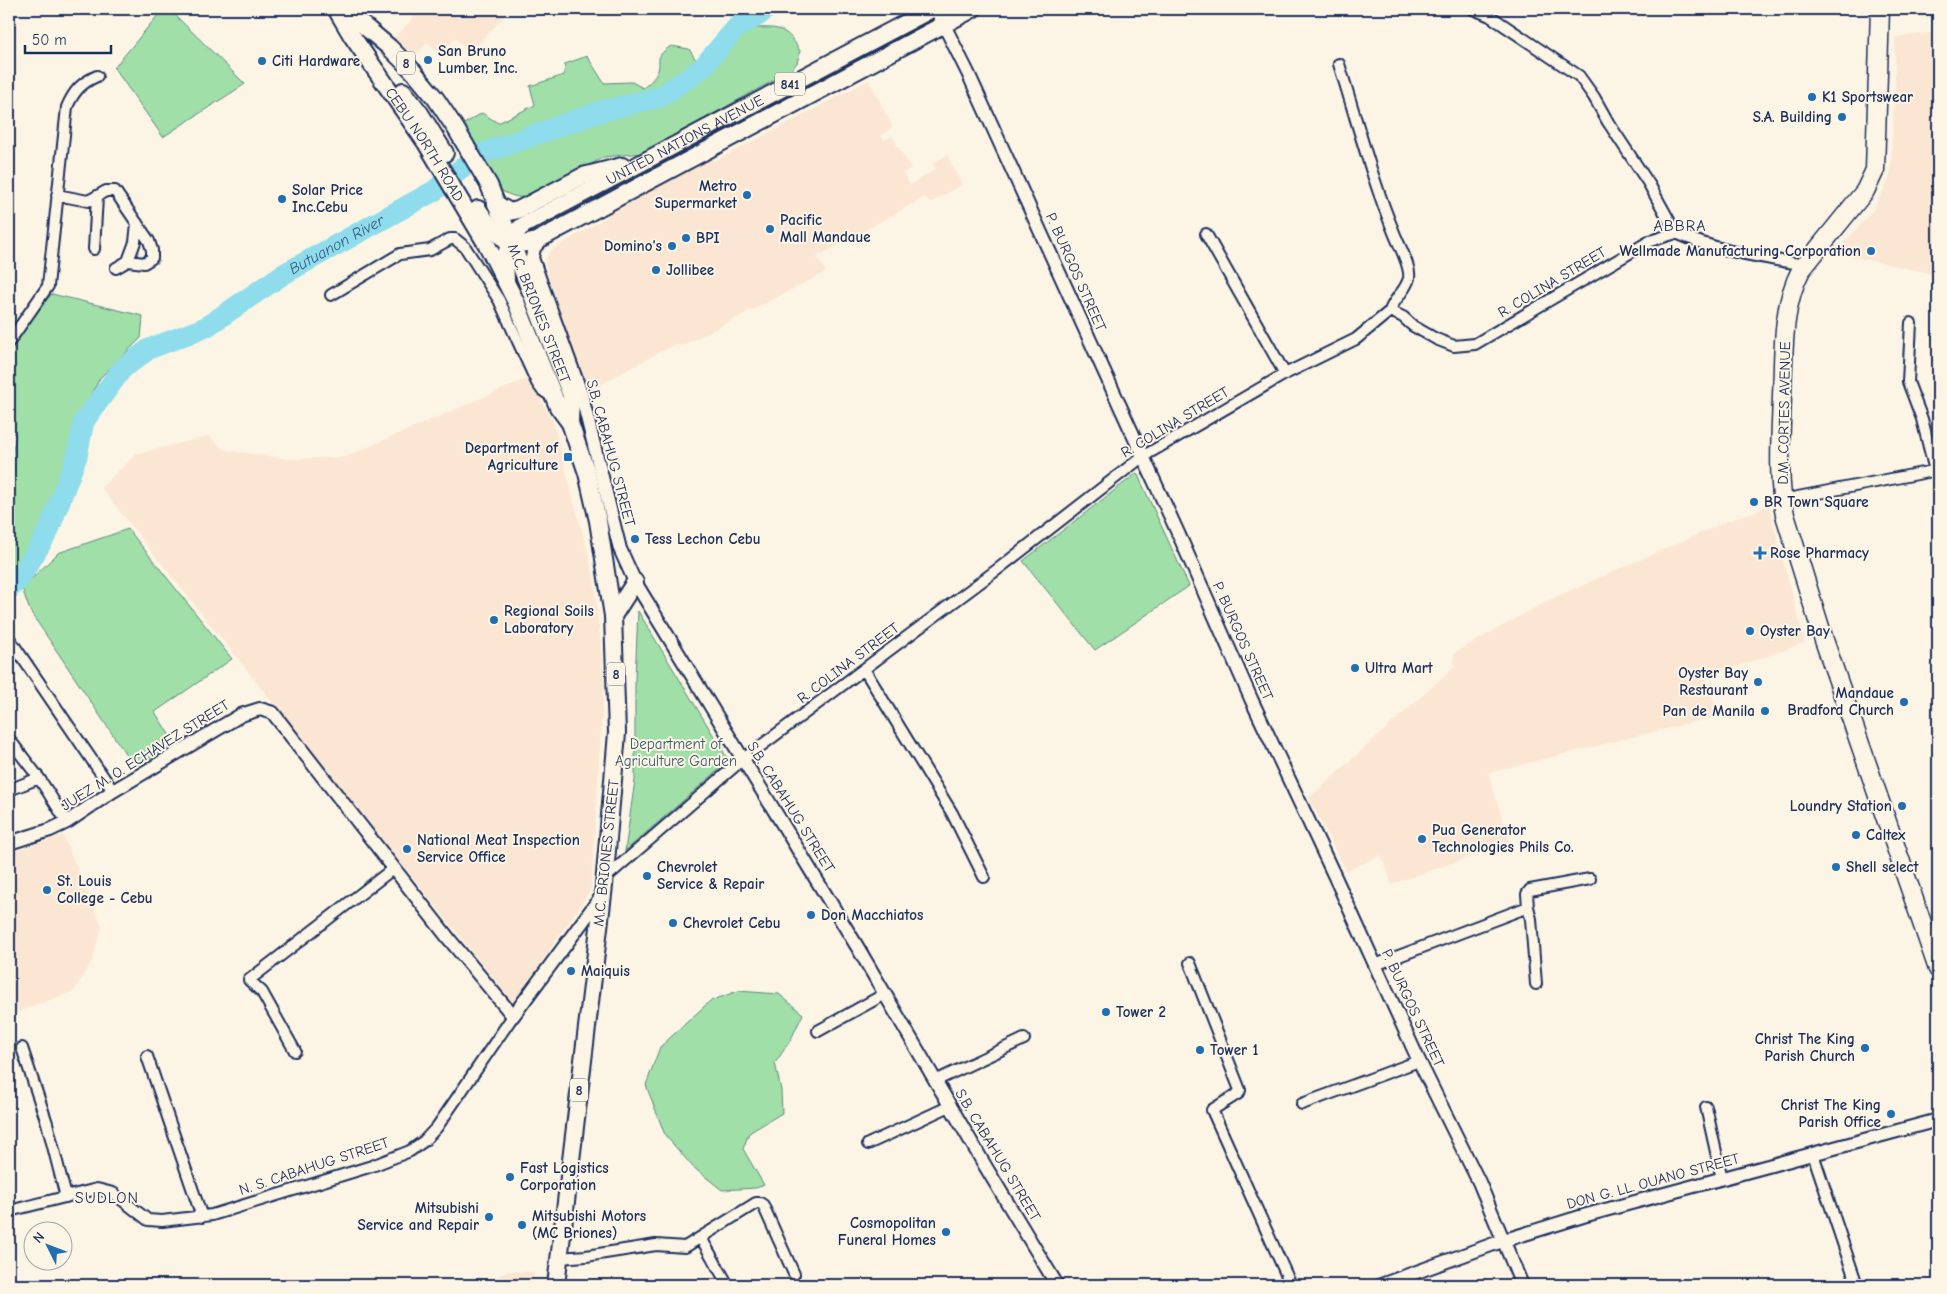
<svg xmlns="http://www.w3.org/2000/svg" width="1947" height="1294" viewBox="0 0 1947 1294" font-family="'Comic Neue',sans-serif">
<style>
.built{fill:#fbe6d3}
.green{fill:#a0dfa7;stroke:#5e8782}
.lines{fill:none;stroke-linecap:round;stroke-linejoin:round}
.river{stroke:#8edcec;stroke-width:21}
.minor-casing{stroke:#1b2f5e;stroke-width:14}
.tertiary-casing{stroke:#1b2f5e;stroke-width:16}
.primary-casing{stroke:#1b2f5e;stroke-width:20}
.trunk-casing{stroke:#1b2f5e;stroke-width:21}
.minor{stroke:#fcf5e5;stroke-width:10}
.tertiary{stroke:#fcf5e5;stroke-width:12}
.primary{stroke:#fcf5e5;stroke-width:16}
.trunk{stroke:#fcf5e5;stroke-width:18}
.poi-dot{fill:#1f6fb2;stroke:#fcf5e5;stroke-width:2}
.labels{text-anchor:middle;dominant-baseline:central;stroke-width:4;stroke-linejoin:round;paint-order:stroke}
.shield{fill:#fcf5e5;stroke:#5e6a86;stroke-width:1}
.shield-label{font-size:14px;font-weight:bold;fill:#1b2f5e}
.poi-label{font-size:15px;font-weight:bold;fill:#1b2f5e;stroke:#fcf5e5;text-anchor:start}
.street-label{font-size:15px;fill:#1b2f5e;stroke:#fcf5e5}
.park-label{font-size:15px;fill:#3c5b70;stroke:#fcf5e5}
.neighbourhood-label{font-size:16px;letter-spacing:1px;fill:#1b2f5e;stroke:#fcf5e5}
.water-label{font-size:16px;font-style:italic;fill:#385a82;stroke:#fcf5e5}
</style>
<rect width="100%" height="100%" fill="#fcf5e5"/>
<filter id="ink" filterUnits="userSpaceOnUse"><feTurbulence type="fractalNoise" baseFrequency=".02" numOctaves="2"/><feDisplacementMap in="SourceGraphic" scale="10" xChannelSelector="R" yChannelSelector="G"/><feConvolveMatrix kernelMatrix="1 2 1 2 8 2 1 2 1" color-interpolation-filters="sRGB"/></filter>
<g filter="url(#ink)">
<path class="built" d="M 422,9 L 512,9 L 470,52 L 455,38 L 440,54 L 427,43 L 414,57 L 394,38 Z
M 1938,32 L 1938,275 L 1835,253 L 1871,213 L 1890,177 L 1895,96 L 1895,37 Z
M 869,80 L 893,127 L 881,135 L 884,140 L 892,136 L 911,168 L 903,173 L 910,185 L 935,169 L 932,164 L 947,155 L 962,185 L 930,203 L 925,197 L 817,257 L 826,272 L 680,347 L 677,344 L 658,353 L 586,393 L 547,273 L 545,261 L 550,251 L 602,220 L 615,208 L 694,162 L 717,160 Z
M 528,378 L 553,421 L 594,577 L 604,680 L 591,890 L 513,1003 L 101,488 L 136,454 L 209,436 L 225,450 L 289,459 L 345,457 Z
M 1769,506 L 1805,643 L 1707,677 L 1718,716 L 1488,773 L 1510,843 L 1392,884 L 1381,855 L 1346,871 L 1309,798 L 1454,667 L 1454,653 L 1551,599 L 1730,520 Z
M 63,835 L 102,926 L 92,961 L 74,991 L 9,1015 L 9,853 Z
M 508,1271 L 534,1272 L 532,1285 L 470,1285 L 484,1279 L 487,1281 Z"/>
<path class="green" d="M 163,9 L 169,9 L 245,84 L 163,137 L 114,68 Z
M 748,28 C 776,28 785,24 800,51 L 797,63 L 789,72 L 642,153 L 604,157 L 533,196 C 521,199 513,197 502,191 L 464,124 L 482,113 L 498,123 L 535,105 L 530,86 L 564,75 L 565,64 L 587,56 L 604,83 L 632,82 L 643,88 C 647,85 652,81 655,76 C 665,62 650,59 671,46 L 689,49 L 696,60 L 705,62 Z
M 52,294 L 143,316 L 141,338 L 100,378 L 77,421 L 70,458 L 52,507 L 28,558 L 17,574 L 9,580 L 9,470 L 16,435 L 9,430 L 9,352 L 34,314 Z
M 1137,473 L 1189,586 L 1095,650 L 1023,561 Z
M 128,529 L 232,659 L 155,712 L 177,747 L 137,771 L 30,611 L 22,588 L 58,553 Z
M 638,611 L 729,761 L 625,851 L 635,780 L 635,679 Z
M 738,991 L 779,994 L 803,1014 L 790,1041 L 775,1063 L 781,1090 L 782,1113 L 749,1133 L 743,1149 L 764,1185 L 756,1188 L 722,1190 L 693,1167 L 665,1135 L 646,1085 L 660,1047 L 710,1001 Z"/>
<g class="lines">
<path class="river" id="s1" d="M 9,589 L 20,578 L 48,532 L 77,456 L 84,421 L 122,369 L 149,349 L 206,327 L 282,275 L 434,191 L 478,155 L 602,111 L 660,97 L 701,69 L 736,28 L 759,15 L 766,9"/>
<defs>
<path id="minor" d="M 1473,9 L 1490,16 L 1579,76 L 1594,97 L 1608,122 L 1649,184 L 1676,233
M 1339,64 C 1357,121 1372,180 1395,235 C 1399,245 1411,267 1409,278 C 1406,291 1394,298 1390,311
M 57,195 L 88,201 L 106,191 L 115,191 L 149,241 L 152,250 L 152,258 L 144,263 L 128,261
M 1206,234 L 1285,374
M 94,249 L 97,197
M 116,268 L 128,261 L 135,242 L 137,223
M 331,295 L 400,254 L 430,250 L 450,239 L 455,239 L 465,247 L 499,300 L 537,383 L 542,390 L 552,397
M 1390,311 L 1403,317 L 1413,326 L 1436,339 L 1454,346 L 1475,344 L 1650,241 L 1676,233 C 1716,251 1761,257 1804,265
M 1911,323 L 1908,382 L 1922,419 L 1935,471
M 9,342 L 48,286 L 67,107 C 74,91 81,83 97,76
M 1782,500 L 1938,470
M 11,641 L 113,791
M 864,669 L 952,813 L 984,877
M 9,739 L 39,778 L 67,822
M 9,790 L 39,778
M 604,879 L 742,760 L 998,569 L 1142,457 L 1285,374 L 1356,339 L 1390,311
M 1528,907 L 1527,894 L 1530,890 L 1590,879
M 1190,963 L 1240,1090 L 1239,1093 L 1212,1110 L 1291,1285
M 1375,965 L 1528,907 L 1531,919 L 1536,984
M 818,1031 L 885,994
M 22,1048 L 47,1123 L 66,1197
M 295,1051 L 262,992 L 249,980 L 394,868
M 147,1056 L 202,1217
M 935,1081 L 1024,1039
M 1302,1104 L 1419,1061
M 1706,1107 L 1722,1179
M 868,1144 L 950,1106
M 1813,1154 L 1857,1285
M 9,1211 L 97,1189 L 113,1193 L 148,1220 L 162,1221 L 212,1215 L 372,1166 L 410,1151 L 424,1141 L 437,1127 L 513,1016
M 701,1238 L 728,1285
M 559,1258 L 586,1256 L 656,1245 L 685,1247 L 756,1203 L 760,1203 L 763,1205 L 794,1274"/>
<path id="tertiary" d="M 936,9 L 968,73 L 1183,544 L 1252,701 L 1335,877 L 1419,1061 L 1479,1182 L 1522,1285
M 542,239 L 534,248 L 532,258 L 581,393 L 620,549 L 635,582 L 858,948 L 987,1169 L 1057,1285
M 9,843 L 50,830 L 67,822 L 113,791 L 241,715 L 260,709 L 273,713 L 449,939 L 513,1016 L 603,894
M 1381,1285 L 1502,1241 L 1583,1216 L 1938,1120"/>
<g id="primary">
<path id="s2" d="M 336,9 L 352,36 L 426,143 L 487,245 L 516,302 L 558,407 L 570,423 L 587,473 L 598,521 L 613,616 L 617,733 L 604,886 L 556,1285"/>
<path id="s3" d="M 344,9 L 389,47 L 413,71 L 436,99 L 456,129 L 489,185 L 571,395 L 570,423"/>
<path d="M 403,91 L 420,113 L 445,153"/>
<path d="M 496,204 L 510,212 L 518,210 L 583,176 L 622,166"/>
<path d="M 478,209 C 491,230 508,251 536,241 L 973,9"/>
<path id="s4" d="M 506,278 C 504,258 506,237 524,225 L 932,9"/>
<path d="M 613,616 L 635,582"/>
</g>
<path id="trunk" d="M 1880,9 L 1875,170 L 1865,191 L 1801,270 C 1781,307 1784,355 1782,395 C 1781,435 1777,476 1785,515 L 1824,640 L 1938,969"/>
</defs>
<use href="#minor" class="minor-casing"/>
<use href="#tertiary" class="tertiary-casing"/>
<use href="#primary" class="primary-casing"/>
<use href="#trunk" class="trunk-casing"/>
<use href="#minor" class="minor"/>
<use href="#tertiary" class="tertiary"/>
<use href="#primary" class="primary"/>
<use href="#trunk" class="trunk"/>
</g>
</g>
<g class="poi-dot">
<circle cx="428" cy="60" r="5"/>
<circle cx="262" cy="61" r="5"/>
<circle cx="1812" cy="97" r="5"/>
<circle cx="1842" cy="117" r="5"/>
<circle cx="747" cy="195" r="5"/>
<circle cx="282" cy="199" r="5"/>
<circle cx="770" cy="229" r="5"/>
<circle cx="686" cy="238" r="5"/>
<circle cx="672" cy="246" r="5"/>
<circle cx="1871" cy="251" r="5"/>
<circle cx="656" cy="270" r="5"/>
<rect x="563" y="452" width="10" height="10" rx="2.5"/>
<circle cx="1754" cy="502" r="5"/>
<circle cx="635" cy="539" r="5"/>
<path d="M1757.5 545.5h5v5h5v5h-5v5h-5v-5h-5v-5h5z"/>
<circle cx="494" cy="620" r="5"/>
<circle cx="1750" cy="631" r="5"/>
<circle cx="1355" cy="668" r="5"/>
<circle cx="1758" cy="682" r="5"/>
<circle cx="1904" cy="702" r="5"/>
<circle cx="1765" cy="711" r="5"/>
<circle cx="1902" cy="806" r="5"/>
<circle cx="1856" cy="835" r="5"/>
<circle cx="1422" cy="839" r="5"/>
<circle cx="407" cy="849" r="5"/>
<circle cx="1836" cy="867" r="5"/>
<circle cx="647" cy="876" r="5"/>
<circle cx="47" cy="890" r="5"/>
<circle cx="811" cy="915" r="5"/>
<circle cx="673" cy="923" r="5"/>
<circle cx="571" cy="971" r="5"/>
<circle cx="1106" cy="1012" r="5"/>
<circle cx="1865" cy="1048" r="5"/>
<circle cx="1200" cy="1050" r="5"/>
<circle cx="1891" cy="1114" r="5"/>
<circle cx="510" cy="1177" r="5"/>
<circle cx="489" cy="1217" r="5"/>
<circle cx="522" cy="1225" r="5"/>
<circle cx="946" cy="1232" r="5"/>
</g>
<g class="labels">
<g class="shield">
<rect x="397" y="51.5" width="18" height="23" rx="4"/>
<rect x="775" y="72.5" width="30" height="23" rx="4"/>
<rect x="607" y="662.5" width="18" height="23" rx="4"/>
<rect x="570" y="1078.5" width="18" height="23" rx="4"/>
</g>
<g class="shield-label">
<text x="406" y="63">8</text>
<text x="790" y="84">841</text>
<text x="616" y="674">8</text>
<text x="579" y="1090">8</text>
</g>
<g class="poi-label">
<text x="438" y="51">San Bruno<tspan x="438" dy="17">Lumber, Inc.</tspan></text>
<text x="272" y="61">Citi Hardware</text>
<text x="1822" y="97">K1 Sportswear</text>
<text x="1832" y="117" text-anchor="end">S.A. Building</text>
<text x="737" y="186" text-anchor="end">Metro<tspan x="737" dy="17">Supermarket</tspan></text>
<text x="292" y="190">Solar Price<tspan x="292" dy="17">Inc.Cebu</tspan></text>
<text x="780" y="220">Pacific<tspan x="780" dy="17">Mall Mandaue</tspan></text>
<text x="696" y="238">BPI</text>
<text x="662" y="246" text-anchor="end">Domino's</text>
<text x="1861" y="251" text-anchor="end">Wellmade Manufacturing Corporation</text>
<text x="666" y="270">Jollibee</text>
<text x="558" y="448" text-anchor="end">Department of<tspan x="558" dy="17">Agriculture</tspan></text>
<text x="1764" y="502">BR Town Square</text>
<text x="645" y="539">Tess Lechon Cebu</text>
<text x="1770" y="553">Rose Pharmacy</text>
<text x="504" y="611">Regional Soils<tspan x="504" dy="17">Laboratory</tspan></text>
<text x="1760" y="631">Oyster Bay</text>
<text x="1365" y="668">Ultra Mart</text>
<text x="1748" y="673" text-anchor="end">Oyster Bay<tspan x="1748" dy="17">Restaurant</tspan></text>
<text x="1894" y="693" text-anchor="end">Mandaue<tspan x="1894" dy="17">Bradford Church</tspan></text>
<text x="1755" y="711" text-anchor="end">Pan de Manila</text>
<text x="1892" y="806" text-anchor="end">Loundry Station</text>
<text x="1432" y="830">Pua Generator<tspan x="1432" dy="17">Technologies Phils Co.</tspan></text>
<text x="1866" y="835">Caltex</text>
<text x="417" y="840">National Meat Inspection<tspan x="417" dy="17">Service Office</tspan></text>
<text x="657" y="867">Chevrolet<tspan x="657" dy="17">Service &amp; Repair</tspan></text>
<text x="1846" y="867">Shell select</text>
<text x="57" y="881">St. Louis<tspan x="57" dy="17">College - Cebu</tspan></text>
<text x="821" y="915">Don Macchiatos</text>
<text x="683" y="923">Chevrolet Cebu</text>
<text x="581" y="971">Maiquis</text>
<text x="1116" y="1012">Tower 2</text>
<text x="1855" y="1039" text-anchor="end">Christ The King<tspan x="1855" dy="17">Parish Church</tspan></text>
<text x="1210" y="1050">Tower 1</text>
<text x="1881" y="1105" text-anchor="end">Christ The King<tspan x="1881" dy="17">Parish Office</tspan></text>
<text x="520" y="1168">Fast Logistics<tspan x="520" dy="17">Corporation</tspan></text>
<text x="479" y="1208" text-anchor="end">Mitsubishi<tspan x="479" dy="17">Service and Repair</tspan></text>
<text x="532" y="1216">Mitsubishi Motors<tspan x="532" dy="17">(MC Briones)</tspan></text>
<text x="936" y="1223" text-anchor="end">Cosmopolitan<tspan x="936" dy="17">Funeral Homes</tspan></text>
</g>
<g class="street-label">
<text stroke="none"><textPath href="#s4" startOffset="241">UNITED NATIONS AVENUE</textPath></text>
<text stroke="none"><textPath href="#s2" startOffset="162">CEBU NORTH ROAD</textPath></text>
<text transform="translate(1076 272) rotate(66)">P. BURGOS STREET</text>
<text transform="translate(1552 282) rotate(-31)">R. COLINA STREET</text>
<text stroke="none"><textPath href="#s3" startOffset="368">M.C. BRIONES STREET</textPath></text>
<text transform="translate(1784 413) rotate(-89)">D.M. CORTES AVENUE</text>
<text transform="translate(1175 422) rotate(-31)">R. COLINA STREET</text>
<text transform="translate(611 453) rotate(75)">S.B. CABAHUG STREET</text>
<text transform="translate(1243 641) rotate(66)">P. BURGOS STREET</text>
<text transform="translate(848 663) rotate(-37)">R. COLINA STREET</text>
<text transform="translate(145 755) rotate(-32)">JUEZ M. O. ECHAVEZ STREET</text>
<text transform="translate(791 807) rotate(58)">S.B. CABAHUG STREET</text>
<text transform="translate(606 853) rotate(-84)">M.C. BRIONES STREET</text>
<text transform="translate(1413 1008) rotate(65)">P. BURGOS STREET</text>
<text transform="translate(998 1155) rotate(59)">S.B. CABAHUG STREET</text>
<text transform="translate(314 1166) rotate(-18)">N. S. CABAHUG STREET</text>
<text transform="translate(1653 1181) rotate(-15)">DON G. LL. OUANO STREET</text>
</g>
<g class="park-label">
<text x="676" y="744">Department of<tspan x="676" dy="17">Agriculture Garden</tspan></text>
</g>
<g class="neighbourhood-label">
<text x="1680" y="226">ABBRA</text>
<text x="107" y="1198">SUDLON</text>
</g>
<g class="water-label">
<text stroke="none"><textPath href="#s1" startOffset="500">Butuanon River</textPath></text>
</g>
</g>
<rect width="1947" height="1294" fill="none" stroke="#fcf5e5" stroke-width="30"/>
<rect x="15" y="15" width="1917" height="1264" fill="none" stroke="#1b2f5e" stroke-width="2" filter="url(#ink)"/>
<g transform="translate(48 1246) rotate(312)"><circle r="24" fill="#fcf5e5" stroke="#a2a6af"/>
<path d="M0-4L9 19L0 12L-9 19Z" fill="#1f6fb2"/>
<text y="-8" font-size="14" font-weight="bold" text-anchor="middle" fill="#1b2f5e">N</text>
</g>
<path d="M25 45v8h86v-8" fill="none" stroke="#1b2f5e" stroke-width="2.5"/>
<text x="32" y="45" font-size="15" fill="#1b2f5e" stroke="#fcf5e5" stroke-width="4" paint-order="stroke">50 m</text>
</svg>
